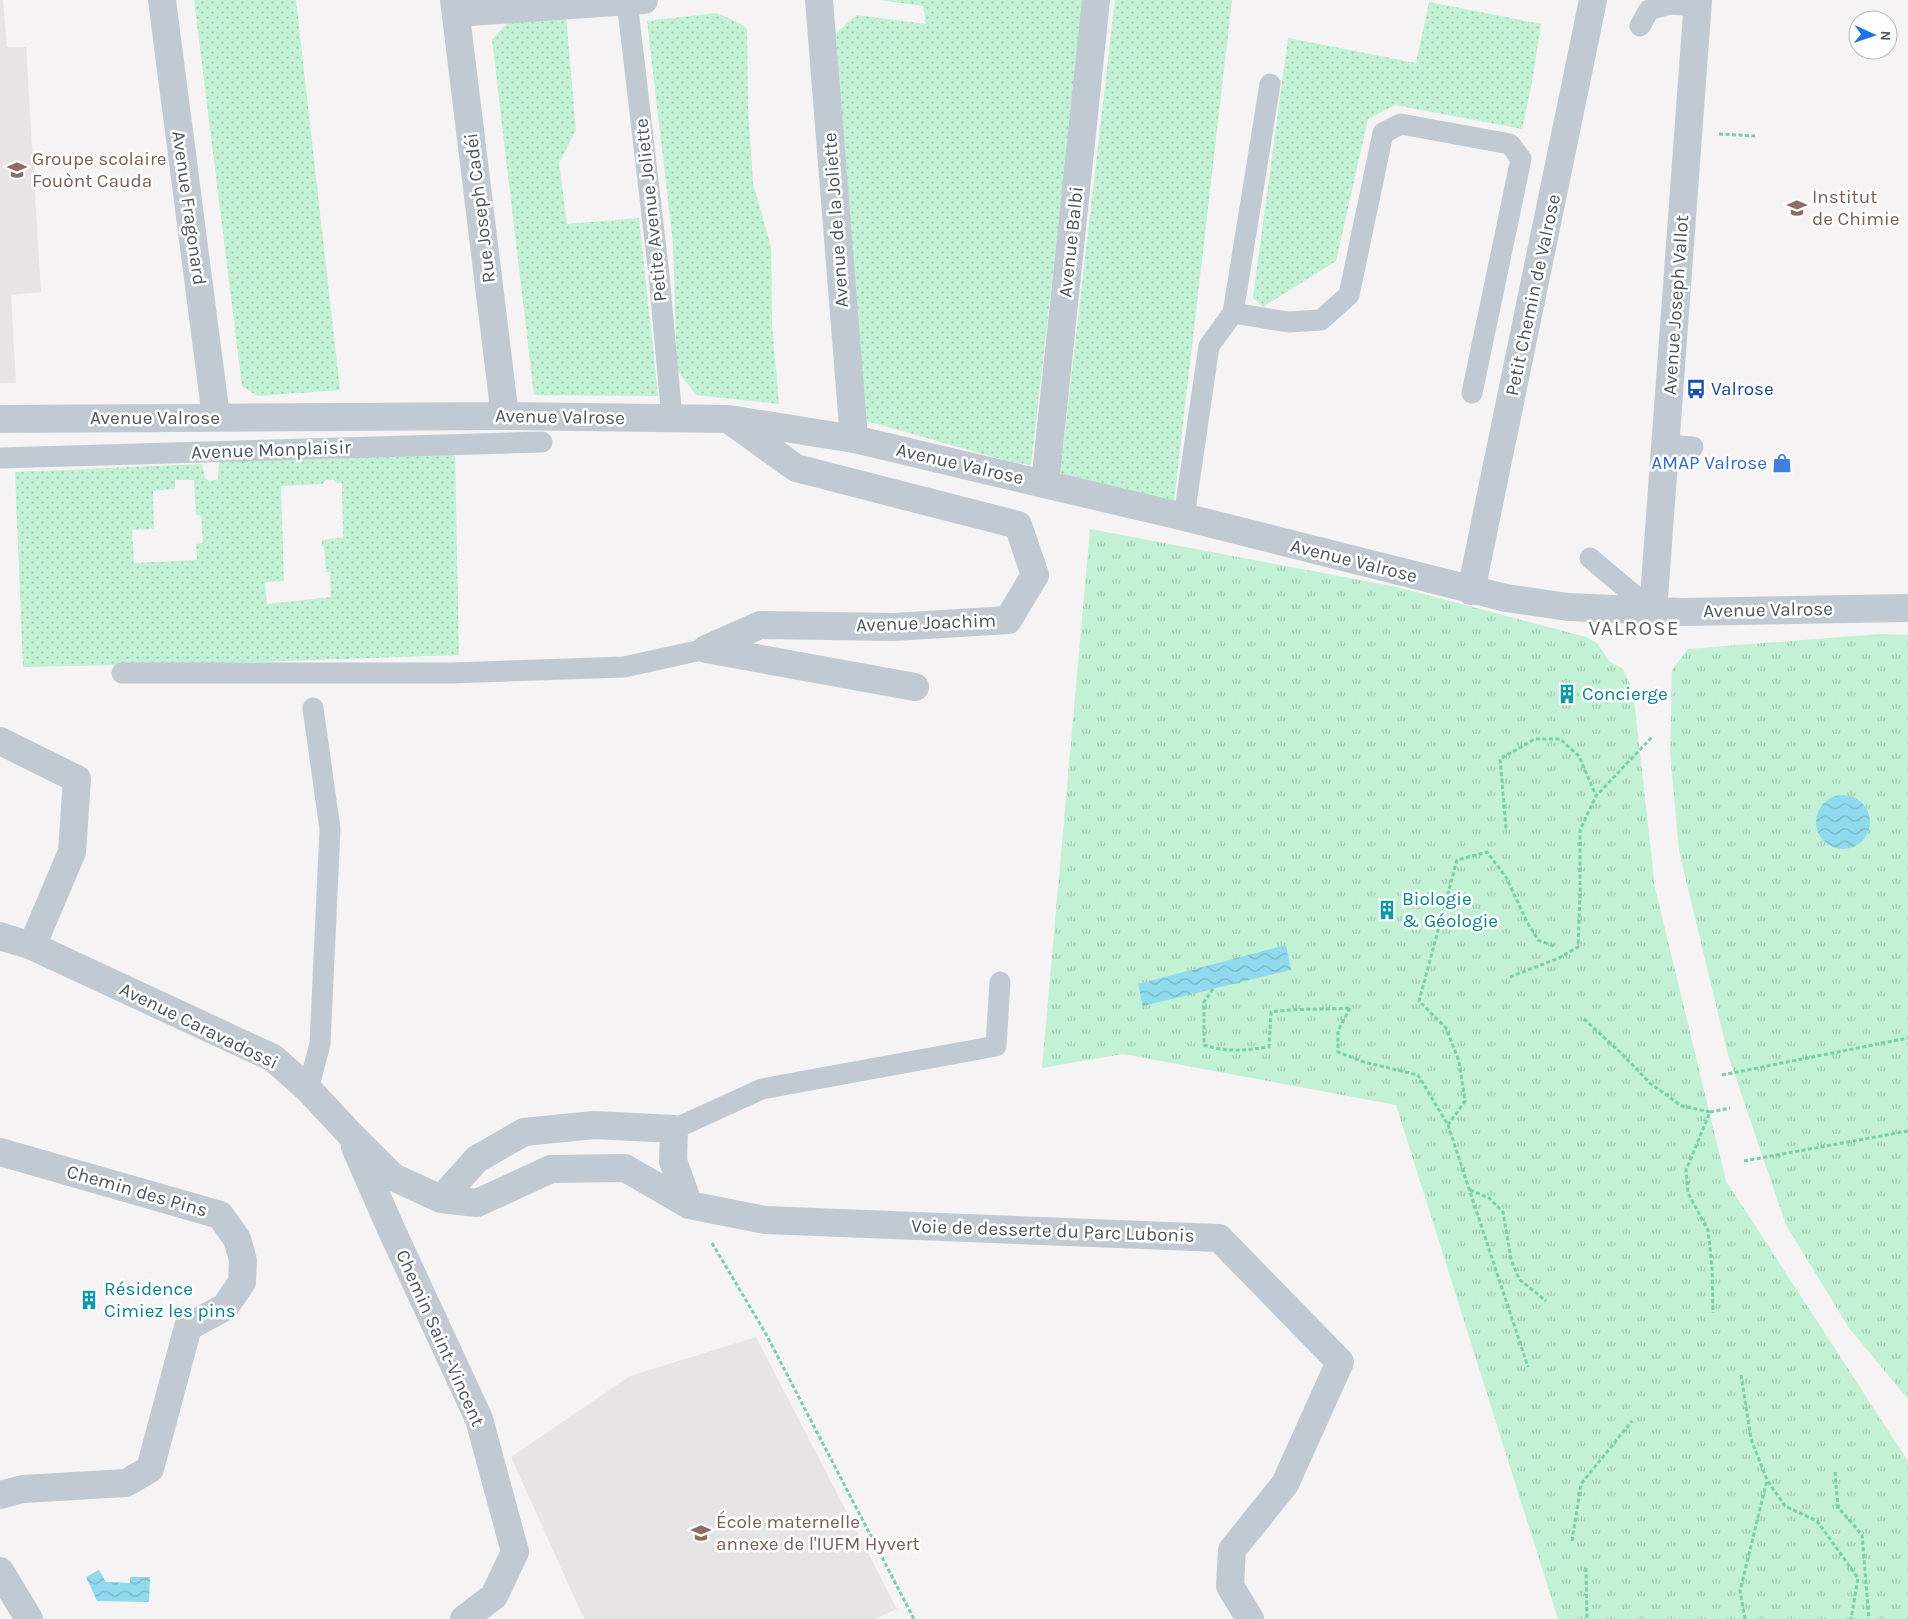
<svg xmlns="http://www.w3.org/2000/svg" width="1908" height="1619" viewBox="0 0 1908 1619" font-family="Karla,sans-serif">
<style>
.education{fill:#e6e4e5}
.grass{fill:url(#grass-dots);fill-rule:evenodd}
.park{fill:url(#park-tufts)}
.water{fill:url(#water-waves)}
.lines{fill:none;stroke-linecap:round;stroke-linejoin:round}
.path{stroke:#7ad0a6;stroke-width:3;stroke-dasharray:4 2.5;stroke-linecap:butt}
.lane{stroke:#c1cad2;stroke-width:21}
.street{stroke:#c1cad2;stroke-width:28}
.labels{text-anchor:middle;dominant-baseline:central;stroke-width:5;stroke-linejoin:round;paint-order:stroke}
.education-label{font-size:19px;fill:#785e54;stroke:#fff;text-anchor:start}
.street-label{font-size:19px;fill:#4a5661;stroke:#fff}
.transit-label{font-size:19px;fill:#164399;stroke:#fff;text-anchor:start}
.shop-label{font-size:19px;fill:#366cbe;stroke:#fff;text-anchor:end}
.culture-label{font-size:19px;fill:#0d838f;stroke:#fff;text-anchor:start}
.quarter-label{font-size:21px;letter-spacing:1px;fill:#5f6368;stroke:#fff}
</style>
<defs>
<pattern id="grass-dots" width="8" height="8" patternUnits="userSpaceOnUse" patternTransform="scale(1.25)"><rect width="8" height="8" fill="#c3f1d5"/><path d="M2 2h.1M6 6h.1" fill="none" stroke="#a0c6b0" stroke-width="1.8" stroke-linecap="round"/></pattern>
<pattern id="park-tufts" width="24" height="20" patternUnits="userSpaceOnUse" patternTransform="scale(1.25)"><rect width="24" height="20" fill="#c3f1d5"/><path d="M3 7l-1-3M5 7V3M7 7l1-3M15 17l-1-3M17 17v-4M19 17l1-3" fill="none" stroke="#a0c6b0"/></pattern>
<pattern id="water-waves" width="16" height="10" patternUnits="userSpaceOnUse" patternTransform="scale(1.25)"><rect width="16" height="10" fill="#90daee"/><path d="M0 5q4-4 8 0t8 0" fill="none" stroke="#78b4c4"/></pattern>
</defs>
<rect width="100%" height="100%" fill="#f5f3f3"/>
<path class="education" d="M 0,0 L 3,0 L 7,47 L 26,47 L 41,292 L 11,295 L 16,383 L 0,383 Z
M 756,1337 L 897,1609 L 875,1619 L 584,1619 L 511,1457 L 630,1376 Z"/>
<path class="grass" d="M 194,0 L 296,0 L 340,390 L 257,396 L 242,386 Z
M 878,0 L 1084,0 L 1031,465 L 1011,462 L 860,419 L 836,33 L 857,15 L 926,24 L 923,6 Z
M 1115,0 L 1232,0 L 1174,501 L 1060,474 Z
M 1429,2 L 1541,24 L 1532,82 L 1522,129 L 1395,105 L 1368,119 L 1336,261 L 1263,307 L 1253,298 L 1288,38 L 1416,63 Z
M 717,13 L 741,24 L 747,29 L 748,109 L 753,183 L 771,247 L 772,324 L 779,404 L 696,395 L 677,370 L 673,243 L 647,21 Z
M 566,16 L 576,130 L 559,163 L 567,224 L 639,218 L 658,396 L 534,395 L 492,40 L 511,18 Z
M 455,453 L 459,655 L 221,663 L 23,667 L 15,472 L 202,464 L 205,478 L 210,481 L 218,479 L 219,462 ZM 175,480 L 194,480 L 196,515 L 201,516 L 203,543 L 196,544 L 197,560 L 134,563 L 132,530 L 154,529 L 153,491 L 175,489 ZM 325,480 L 334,480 L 337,483 L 342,483 L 343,537 L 322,540 L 321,546 L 324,546 L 326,572 L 330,572 L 331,597 L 267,604 L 265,582 L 284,581 L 281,486 L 323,484 Z"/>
<path class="park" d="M 1090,529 L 1397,587 L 1586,637 L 1597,643 L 1609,661 L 1623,669 L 1633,691 L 1655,888 L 1726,1181 L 1908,1461 L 1908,1619 L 1558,1619 L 1396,1105 L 1123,1054 L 1042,1068 Z
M 1880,634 L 1908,635 L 1908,1399 L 1849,1328 L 1786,1225 L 1728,1055 L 1679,851 L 1670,752 L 1672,670 L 1688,649 Z"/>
<path class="water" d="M1816 822a27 27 0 1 1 54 0a27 27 0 1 1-54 0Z
M 1286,945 L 1291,970 L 1143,1006 L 1138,984 Z
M 99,1570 L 106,1582 L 130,1583 L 130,1577 L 150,1577 L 149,1602 L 97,1601 L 86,1577 Z"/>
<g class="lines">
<path class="path" d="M 1719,134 L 1755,136
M 1506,828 L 1500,759 L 1535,739 L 1560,739 L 1579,756 L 1596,796
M 1510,977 L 1559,958 L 1578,947 L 1580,896 L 1580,830 L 1596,796 L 1652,737
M 1213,989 L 1204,1002 L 1204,1045 C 1228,1053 1245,1050 1269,1047 L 1271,1012 C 1297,1008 1323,1010 1350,1008
M 1350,1008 L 1338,1031 L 1338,1052 L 1364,1062 L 1418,1075 L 1448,1125 L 1465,1101 L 1459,1061 L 1446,1028 L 1419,1001 L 1457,860 L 1487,852 L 1506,877 L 1526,920 L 1538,940 L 1554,946
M 1584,1019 L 1620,1052 L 1651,1084 L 1682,1106 L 1710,1112 L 1686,1170 L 1688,1193 L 1708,1230 L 1712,1267 L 1713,1313
M 1722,1075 L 1908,1038
M 1710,1112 L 1730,1108
M 1448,1125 L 1528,1367
M 1744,1161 L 1908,1131
M 1470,1190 L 1489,1198 L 1503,1212 L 1511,1259 L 1519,1279 L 1546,1301
M 712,1243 L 766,1334 L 914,1619
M 1741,1375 L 1751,1439 L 1767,1480 L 1785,1506 L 1817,1521 L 1858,1578 L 1851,1619
M 1835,1472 L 1838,1507 L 1862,1535 L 1869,1619
M 1572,1541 L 1581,1484 L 1632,1421
M 1586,1568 L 1587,1619
M 1745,1619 L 1740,1591 L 1767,1480"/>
<path class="lane" d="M 627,1 L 659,275 L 672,419
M 1640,26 L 1649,10 L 1670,4 L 1698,6
M 1233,313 L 1288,322 L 1321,320 L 1349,295 L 1383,133 L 1401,124 L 1510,144 L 1521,159 L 1472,393
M 1665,445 L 1693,447
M 0,458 L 542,442
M 1184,517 L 1209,346 L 1233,313 L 1270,84
M 1590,558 L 1653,611
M 122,673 L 452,673 L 624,667 L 706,649
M 308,1089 L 320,1044 L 330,829 L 313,708
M 674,1129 L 762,1089 L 996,1046 L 1000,982"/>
<path class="street" d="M 162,0 L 216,417
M 454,0 L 505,416
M 819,0 L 854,439
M 456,13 L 644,0
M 0,419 L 505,416 L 729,419 L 854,439 L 1184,517 L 1506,598 L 1568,607 L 1683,612 L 1908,608
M 732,422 L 796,468 L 1018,525 L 1035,575 L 1008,620 L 894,627 L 760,625 L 706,649 L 915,687
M 1045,484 L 1096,0
M 1471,591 L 1593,0
M 1653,611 L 1698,0
M 0,741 L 77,779 L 72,852 L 32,946
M 0,936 L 32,946 L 273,1058 L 308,1089 L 350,1134 L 393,1177 L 441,1199 L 477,1159 L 524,1132 L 594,1125 L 674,1129 L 673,1161 L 689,1205
M 355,1147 L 392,1231 L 479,1419 L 515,1552 L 494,1596 L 464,1619
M 0,1152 L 220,1215 L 237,1239 L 243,1260 L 242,1282 L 225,1307 L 188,1327 L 150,1469 L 126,1483 L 23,1489 L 0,1495
M 441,1199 L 477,1203 L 551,1169 L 625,1168 L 689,1205 L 765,1220 L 1219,1238 L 1340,1362 L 1285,1484 L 1232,1550 L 1230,1586 L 1250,1619
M 0,1571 L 29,1619"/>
</g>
<defs>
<symbol id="school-bare" viewBox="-9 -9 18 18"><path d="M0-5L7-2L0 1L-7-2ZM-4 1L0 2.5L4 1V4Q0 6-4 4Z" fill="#8d6e63" stroke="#fff" stroke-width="2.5" paint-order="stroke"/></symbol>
<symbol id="university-bare" viewBox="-9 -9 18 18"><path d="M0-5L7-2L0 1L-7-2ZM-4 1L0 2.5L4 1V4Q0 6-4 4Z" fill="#8d6e63" stroke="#fff" stroke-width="2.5" paint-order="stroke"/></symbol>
<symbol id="bus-bare" viewBox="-9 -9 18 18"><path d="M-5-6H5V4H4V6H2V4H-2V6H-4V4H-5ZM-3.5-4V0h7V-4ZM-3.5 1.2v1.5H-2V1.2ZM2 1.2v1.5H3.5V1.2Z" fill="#1a4fb4" stroke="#fff" stroke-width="2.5" paint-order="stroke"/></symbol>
<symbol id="shop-bare" viewBox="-9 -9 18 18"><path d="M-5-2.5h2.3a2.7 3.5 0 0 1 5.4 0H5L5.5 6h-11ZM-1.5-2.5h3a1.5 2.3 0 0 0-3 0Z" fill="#3f7fe0" stroke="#fff" stroke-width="2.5" paint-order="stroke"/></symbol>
<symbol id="building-bare" viewBox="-9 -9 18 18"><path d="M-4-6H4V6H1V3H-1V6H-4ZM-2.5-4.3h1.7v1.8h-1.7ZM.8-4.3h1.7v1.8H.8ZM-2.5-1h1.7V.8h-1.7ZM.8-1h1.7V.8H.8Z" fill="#0f9aa8" stroke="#fff" stroke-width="2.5" paint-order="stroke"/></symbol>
</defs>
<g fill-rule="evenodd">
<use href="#school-bare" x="3" y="156" width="28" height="28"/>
<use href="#university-bare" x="1783" y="194" width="28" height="28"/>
<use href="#bus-bare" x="1682" y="375" width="28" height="28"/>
<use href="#shop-bare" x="1768" y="449" width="28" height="28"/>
<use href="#building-bare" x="1553" y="680" width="28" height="28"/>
<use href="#building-bare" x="1373" y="896" width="28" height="28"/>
<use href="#building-bare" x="75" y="1286" width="28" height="28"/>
<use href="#school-bare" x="687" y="1519" width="28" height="28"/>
</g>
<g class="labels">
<g class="education-label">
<text x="32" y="159">Groupe scolaire<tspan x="32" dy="22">Fouònt Cauda</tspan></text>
<text x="1812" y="197">Institut<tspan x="1812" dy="22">de Chimie</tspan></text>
<text x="716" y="1522">École maternelle<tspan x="716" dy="22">annexe de l'IUFM Hyvert</tspan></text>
</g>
<g class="street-label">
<text transform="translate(189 208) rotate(82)">Avenue Fragonard</text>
<text transform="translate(480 208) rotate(-97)">Rue Joseph Cadéi</text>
<text transform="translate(651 210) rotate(-96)">Petite Avenue Joliette</text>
<text transform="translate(836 220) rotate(-94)">Avenue de la Joliette</text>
<text transform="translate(1071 242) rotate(-84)">Avenue Balbi</text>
<text transform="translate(1533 295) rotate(-78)">Petit Chemin de Valrose</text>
<text transform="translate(1676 305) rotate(-86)">Avenue Joseph Vallot</text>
<text transform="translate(560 417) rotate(1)">Avenue Valrose</text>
<text x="155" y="418">Avenue Valrose</text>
<text transform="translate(271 450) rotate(-2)">Avenue Monplaisir</text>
<text transform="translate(960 464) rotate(13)">Avenue Valrose</text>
<text transform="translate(1354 561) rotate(14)">Avenue Valrose</text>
<text transform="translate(1768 610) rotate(-1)">Avenue Valrose</text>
<text transform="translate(926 623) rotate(-2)">Avenue Joachim</text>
<text transform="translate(199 1026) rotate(26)">Avenue Caravadossi</text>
<text transform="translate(137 1191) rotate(16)">Chemin des Pins</text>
<text transform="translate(1053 1231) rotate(2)">Voie de desserte du Parc Lubonis</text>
<text transform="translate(440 1338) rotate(66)">Chemin Saint-Vincent</text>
</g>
<g class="transit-label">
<text x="1711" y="389">Valrose</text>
</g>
<g class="shop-label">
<text x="1767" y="463">AMAP Valrose</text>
</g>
<g class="culture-label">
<text x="1582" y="694">Concierge</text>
<text x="1402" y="899">Biologie<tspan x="1402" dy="22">&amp; Géologie</tspan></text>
<text x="104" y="1289">Résidence<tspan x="104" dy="22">Cimiez les pins</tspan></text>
</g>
<g class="quarter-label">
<text x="1634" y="628">VALROSE</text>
</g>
</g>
<g transform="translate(1873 35) rotate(93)"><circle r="24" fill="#ffffff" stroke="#b7bbc0"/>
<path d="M0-4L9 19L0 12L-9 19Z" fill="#1a73e8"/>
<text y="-8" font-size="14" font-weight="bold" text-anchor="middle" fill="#4a5661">N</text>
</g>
</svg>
